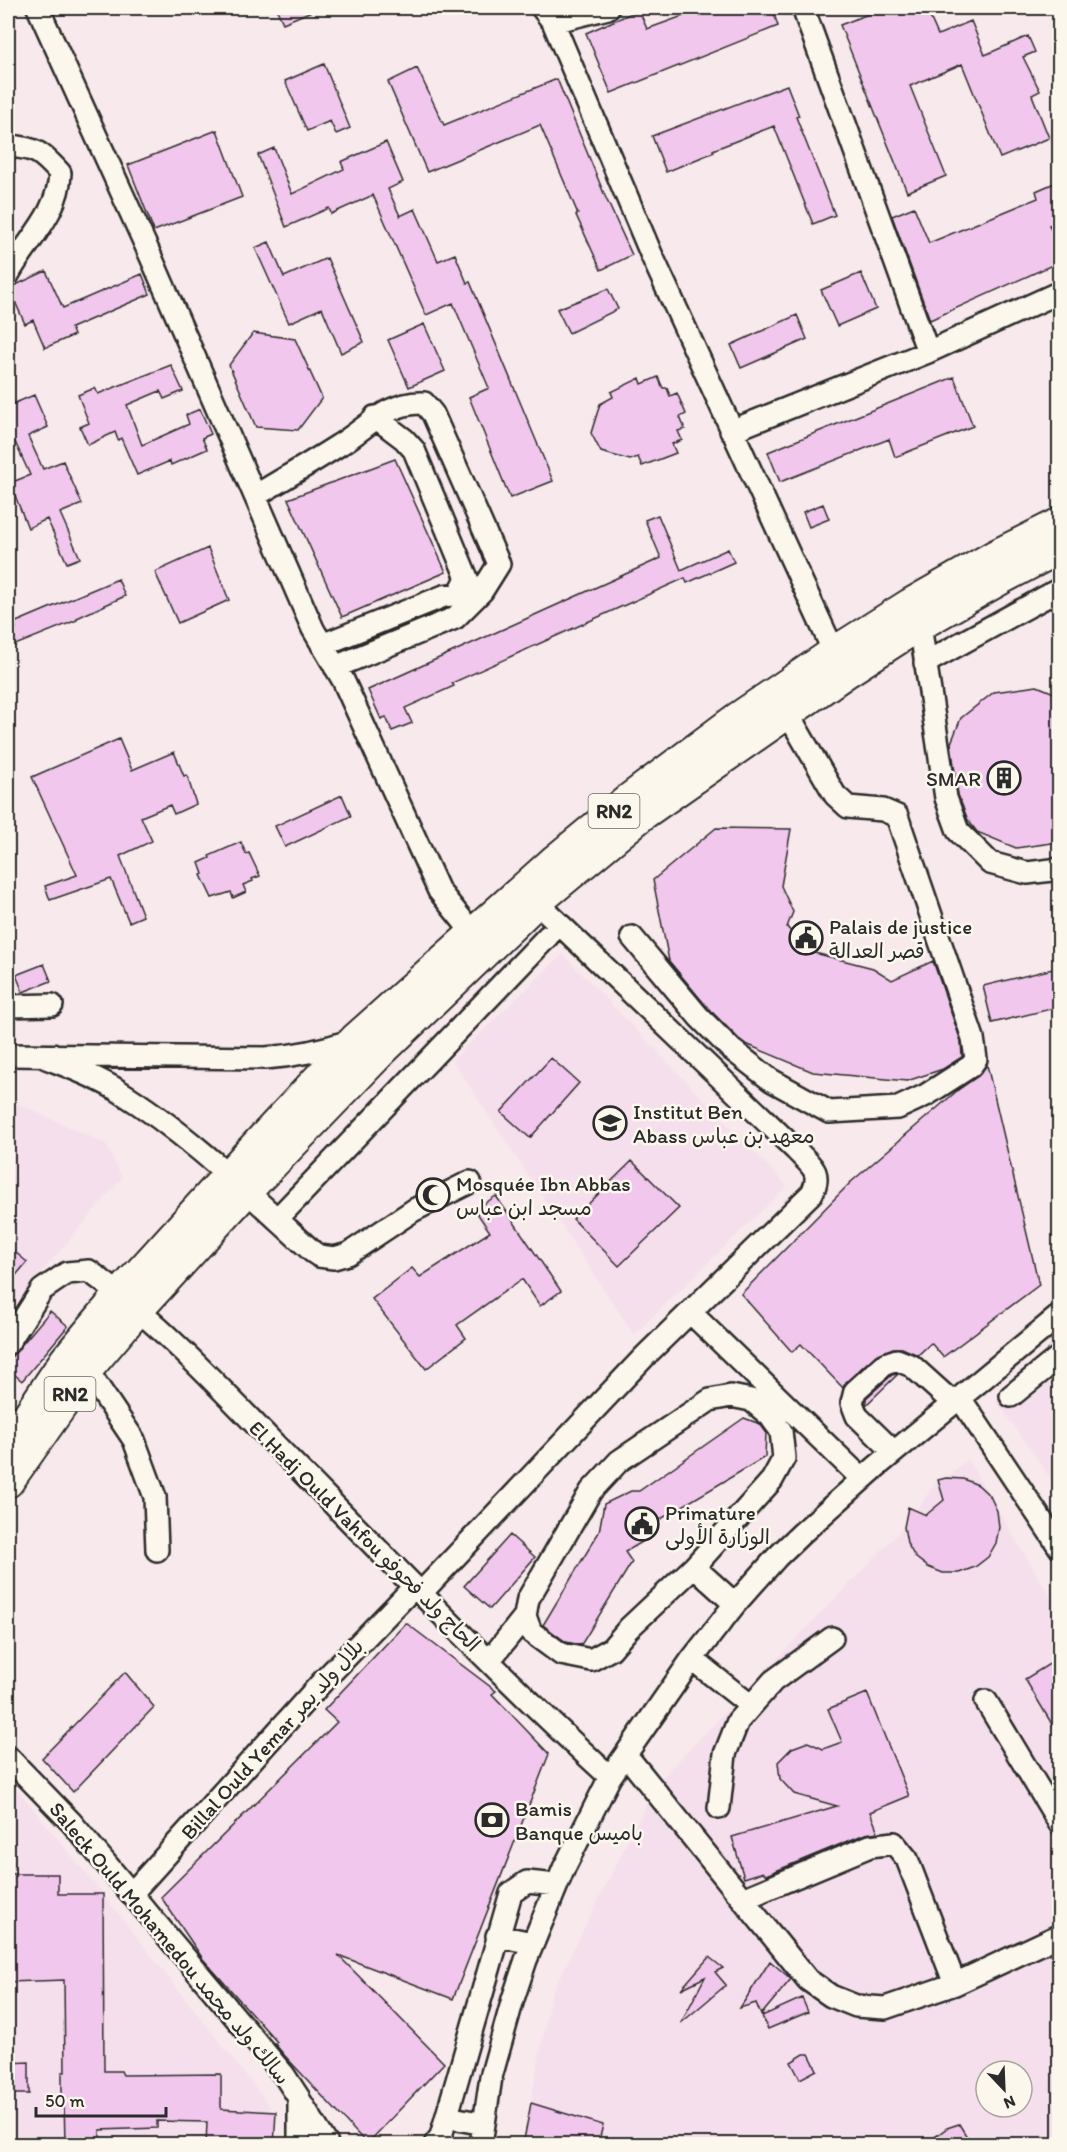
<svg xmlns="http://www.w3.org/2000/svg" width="1067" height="2152" viewBox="0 0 1067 2152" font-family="Itim,'Playpen Sans Arabic',sans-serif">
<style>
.built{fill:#f6dfec;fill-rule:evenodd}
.building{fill:#f2c7ed;stroke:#2b2b2b;stroke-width:1.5}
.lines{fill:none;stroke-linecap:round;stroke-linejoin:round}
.minor-casing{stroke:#2b2b2b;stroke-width:26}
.highway-casing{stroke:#2b2b2b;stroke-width:34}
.minor{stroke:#fbf7ec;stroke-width:21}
.highway{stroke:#fbf7ec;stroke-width:30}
.labels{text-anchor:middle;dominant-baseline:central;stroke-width:5;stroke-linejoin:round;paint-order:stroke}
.shield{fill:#fbf7ec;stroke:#696865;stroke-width:1.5}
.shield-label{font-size:20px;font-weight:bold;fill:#2b2b2b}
.poi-label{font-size:21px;fill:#2b2b2b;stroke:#fbf7ec;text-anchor:start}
.street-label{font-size:21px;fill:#2b2b2b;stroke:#fbf7ec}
</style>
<rect width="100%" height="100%" fill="#f8e9ec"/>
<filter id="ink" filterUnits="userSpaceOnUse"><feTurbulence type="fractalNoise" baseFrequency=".0167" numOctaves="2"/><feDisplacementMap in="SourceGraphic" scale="12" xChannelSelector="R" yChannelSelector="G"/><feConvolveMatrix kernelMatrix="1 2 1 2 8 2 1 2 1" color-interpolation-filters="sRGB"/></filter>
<g filter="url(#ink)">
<path class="built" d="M 563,954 L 787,1186 L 634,1335 L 452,1060 Z
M 8,1099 L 106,1144 L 122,1178 L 8,1312 Z
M 1059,1349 L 1059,1490 L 996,1401 Z
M 967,1459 L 1059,1611 L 1059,2144 L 523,2144 L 551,1994 L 657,1783 L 904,1527 L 938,1480 L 947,1478 ZM 986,2071 L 1022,2071 L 1022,2107 L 986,2107 Z
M 8,1778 L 103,1894 L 270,2106 L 269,2144 L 8,2144 Z"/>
<path class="building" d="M 276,8 L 319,8 L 283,23 Z
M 705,8 L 772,8 L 778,26 L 611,93 L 586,33 L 639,10 L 647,29 Z
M 884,8 L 926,8 L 938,35 L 971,21 L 985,55 L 1028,36 L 1035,52 L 1023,57 L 1040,91 L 1032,95 L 1049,138 L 1000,158 L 962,64 L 910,86 L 946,176 L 907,192 L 840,25 Z
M 324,64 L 350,128 L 336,134 L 330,121 L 307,131 L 285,81 Z
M 417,68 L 444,125 L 557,79 L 605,196 L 632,255 L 601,270 L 576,215 L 578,214 L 540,125 L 427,172 L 388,82 Z
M 787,85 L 799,116 L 796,117 L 835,215 L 813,224 L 774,126 L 713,150 L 714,152 L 666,172 L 652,136 Z
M 217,130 L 242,197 L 154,231 L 128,165 Z
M 386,142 L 403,182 L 388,189 L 400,216 L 415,209 L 438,261 L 455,254 L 467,283 L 470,282 L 553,481 L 510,498 L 469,397 L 489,388 L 453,303 L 426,315 L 373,195 L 331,214 L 329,208 L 286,227 L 258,155 L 274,148 L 292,194 L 344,169 L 341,162 Z
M 1059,181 L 1059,224 L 1049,225 L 1059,249 L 1059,262 L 930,320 L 892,216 L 914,207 L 929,243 L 1038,198 L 1036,191 Z
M 269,242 L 284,277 L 327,258 L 364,342 L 341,353 L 322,308 L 289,323 L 255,248 Z
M 46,271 L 63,308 L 142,274 L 150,294 L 71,328 L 74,335 L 45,348 L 33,320 L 25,324 L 9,288 Z
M 861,273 L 876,309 L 837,326 L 821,290 Z
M 608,289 L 618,309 L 569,333 L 557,309 Z
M 797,315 L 807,339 L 741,368 L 731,345 Z
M 424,324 L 445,371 L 409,387 L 388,340 Z
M 253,333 L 295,339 L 322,398 L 298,430 L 256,427 L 229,365 Z
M 171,365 L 183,391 L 164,399 L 160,391 L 127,405 L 142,445 L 189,424 L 186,415 L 200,409 L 211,434 L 202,438 L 207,449 L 171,465 L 170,461 L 137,475 L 121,438 L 118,440 L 115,432 L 88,445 L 80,427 L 89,423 L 78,395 L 95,388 L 98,394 Z
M 658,377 L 663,388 L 667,388 L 670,396 L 677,393 L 686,414 L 680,417 L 685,429 L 678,431 L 682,440 L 672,444 L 676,453 L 642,466 L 638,457 L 630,460 L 601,452 L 591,433 L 600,404 L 613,397 L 611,392 L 640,378 L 642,384 Z
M 954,377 L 973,426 L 895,457 L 889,439 L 780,482 L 768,452 Z
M 34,395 L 48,427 L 28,436 L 43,469 L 63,461 L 82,504 L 60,513 L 80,558 L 67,563 L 47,519 L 28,528 L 10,483 L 30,475 L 15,442 L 8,445 L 8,406 Z
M 395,459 L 446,572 L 342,617 L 288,499 Z
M 823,504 L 829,519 L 809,527 L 803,512 Z
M 658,515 L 681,570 L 728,549 L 734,562 L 687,583 L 685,578 L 452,683 L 454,686 L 405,708 L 412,723 L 392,731 L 386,717 L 381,719 L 368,690 L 661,558 L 645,520 Z
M 208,548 L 229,600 L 178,623 L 155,572 Z
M 118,579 L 125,596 L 77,618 L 77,620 L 8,648 L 8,631 L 16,628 L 14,623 Z
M 1037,686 L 1059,695 L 1059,842 L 1016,848 L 977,832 L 968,820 L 958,795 L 951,743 L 961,718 L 994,692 Z
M 119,739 L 132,770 L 174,752 L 184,776 L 187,775 L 196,804 L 174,814 L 170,805 L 141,817 L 152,841 L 120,856 L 143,916 L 129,922 L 111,879 L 50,900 L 45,886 L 77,875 L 32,777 Z
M 342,795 L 351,816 L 285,847 L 275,826 Z
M 716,828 L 791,829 L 781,886 L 793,912 L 787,927 L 807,951 L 873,968 L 892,980 L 933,961 L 961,1041 L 962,1057 L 943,1069 L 907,1081 L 813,1072 L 746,1044 L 739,1039 L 708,1008 L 669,961 L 653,880 Z
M 241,842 L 246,854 L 249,853 L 260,876 L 252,879 L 253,881 L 243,885 L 246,892 L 233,898 L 231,892 L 212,898 L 201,875 L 203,874 L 199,863 L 210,858 L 209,856 Z
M 44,964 L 51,981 L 23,992 L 16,975 Z
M 1057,968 L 1059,978 L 1059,1007 L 992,1023 L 983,986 Z
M 551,1058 L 579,1083 L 530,1138 L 501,1112 Z
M 987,1065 L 1039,1285 L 943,1357 L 931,1343 L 918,1355 L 902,1348 L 893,1348 L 876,1355 L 846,1382 L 843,1388 L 801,1344 L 792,1352 L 741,1294 L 851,1182 L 958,1090 L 978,1076 Z
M 632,1161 L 679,1208 L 619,1266 L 573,1219 Z
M 496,1196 L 561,1291 L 540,1306 L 522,1279 L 457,1325 L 466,1338 L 426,1369 L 372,1299 L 412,1268 L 420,1277 L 490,1232 L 475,1210 Z
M 8,1246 L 27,1262 L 8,1285 Z
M 50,1311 L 68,1326 L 22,1381 L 8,1369 L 8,1361 Z
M 897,1374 L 898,1374 L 866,1405 L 866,1398 L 892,1375 Z
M 744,1418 L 760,1424 L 766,1432 L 765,1457 L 659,1520 L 649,1538 L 625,1552 L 632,1562 L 581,1645 L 566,1642 L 543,1625 L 599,1532 L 604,1504 L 631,1491 L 639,1491 Z
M 946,1478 L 963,1479 L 978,1485 L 990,1496 L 997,1511 L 999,1527 L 996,1543 L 988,1557 L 975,1567 L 959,1573 L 943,1573 L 928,1567 L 915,1557 L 907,1543 L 904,1527 L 908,1507 L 926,1515 L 944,1500 L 938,1480 Z
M 510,1535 L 535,1557 L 490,1609 L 464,1586 Z
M 406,1623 L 496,1691 L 492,1694 L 549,1754 L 453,1999 L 338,1955 L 444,2063 L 367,2144 L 285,2056 L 275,2044 L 277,2042 L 203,1959 L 161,1897 L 337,1722 L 324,1710 Z
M 1059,1658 L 1059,1736 L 1025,1679 Z
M 125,1672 L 154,1707 L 73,1792 L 42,1758 Z
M 867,1693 L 909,1796 L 870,1812 L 878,1832 L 865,1834 L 766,1875 L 763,1872 L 744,1878 L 732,1837 L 837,1806 L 794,1794 L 780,1779 L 778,1762 L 792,1748 L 808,1742 L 823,1749 L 842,1742 L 828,1709 Z
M 8,1874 L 58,1874 L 58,1894 L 103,1894 L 104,2071 L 121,2071 L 123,2075 L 221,2074 L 221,2109 L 276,2112 L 274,2145 L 206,2145 L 207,2122 L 157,2121 L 157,2128 L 100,2130 L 100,2145 L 65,2145 L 64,2098 L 62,2098 L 62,2072 L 65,2072 L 64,1980 L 8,1982 Z
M 709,1957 L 723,1968 L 715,1972 L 726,1985 L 681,2023 L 705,1977 L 681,1989 Z
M 770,1961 L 791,1979 L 761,2015 L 756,2003 L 740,2008 Z
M 802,1998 L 808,2012 L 768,2029 L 762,2016 Z
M 804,2054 L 809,2054 L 817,2070 L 800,2079 L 791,2062 Z
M 29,2062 L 29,2094 L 8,2094 L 8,2063 Z
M 531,2103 L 603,2125 L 598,2145 L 523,2145 Z
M 959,2124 L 972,2145 L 924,2145 L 947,2128 Z"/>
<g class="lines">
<defs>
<path id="minor" d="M 38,8 L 151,257 L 313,629 L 343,680 L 439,891 L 481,943
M 542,8 L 553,22 L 652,256 L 834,652
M 803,8 L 928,352
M 553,22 L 608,8
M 8,146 C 36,148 41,152 60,173 C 59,214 26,241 8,275
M 375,417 L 404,439 L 414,450 L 467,578 L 459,594
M 731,431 L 928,352 L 1060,292
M 255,496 C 283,479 311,463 339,445 C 367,428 388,401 424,403 L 433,414 L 499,564 L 482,591 L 455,618 L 335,667
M 920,625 L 946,798 L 958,831 L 990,863 L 1027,873 L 1060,869
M 322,645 L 444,596 L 473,592
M 925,663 L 1060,589
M 632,937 L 699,1017 L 731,1049 L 771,1080 L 829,1112 L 898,1108 L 926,1095 L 971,1066 L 976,1059 L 973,1038 L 897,816 L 883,810 L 848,807 L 835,795 L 788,714
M 8,1006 L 52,1005
M 8,1055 L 265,1058 C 296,1056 323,1050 353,1040
M 44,1057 C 69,1067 95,1076 119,1091 C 190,1135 251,1196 313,1252 L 319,1256 L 334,1258 L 348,1254 L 414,1210 L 470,1182
M 277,1219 L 548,936
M 690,1312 L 862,1479
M 8,1343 L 42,1290 L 67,1273 L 89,1271 C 166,1327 231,1400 297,1467 C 400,1572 502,1678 610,1777
M 87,1370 L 134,1440 L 155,1497 L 157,1550
M 1011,1396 L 1060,1356
M 960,1398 L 1060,1548
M 894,1452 L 857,1416 L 852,1403 L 855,1391 L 885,1364 L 897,1360 L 912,1366 L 953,1403
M 694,1567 L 735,1604
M 421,1593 L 645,1356 L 812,1193 C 823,1171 810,1165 796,1150 L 528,894
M 692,1659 L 750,1705
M 489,1661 L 525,1616 L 528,1599 L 591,1491 L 619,1461 L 710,1400 L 731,1396 L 751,1400 L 770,1416 L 781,1431 L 784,1458 L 772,1480 L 694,1567 L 629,1628 L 611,1649 L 591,1660 L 561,1654 L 531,1632 L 525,1616
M 986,1701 L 1060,1824
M 626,1755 L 808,1980 L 831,1996 L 856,2006 L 885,2008 L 955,1984 L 1060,1935
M 8,1757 L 71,1822 L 284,2075 L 299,2098 L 299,2144
M 719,1808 L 725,1754 L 738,1721 L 773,1681 L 832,1638
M 132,1893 L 323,1681 L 414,1587
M 743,1899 L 870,1846 L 894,1843 L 907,1859 L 955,1984
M 497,1936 L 533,1943
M 299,2099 L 327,2144
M 447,2117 L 484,2124
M 435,2144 L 441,2136 L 511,1893 L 527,1882 L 557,1885
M 481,2144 L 491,2077 L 513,1999 L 526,1960 L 564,1868 L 610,1777 L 692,1659 L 735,1604 L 777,1557 L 802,1533 L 876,1467 L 1060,1315"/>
<path id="highway" d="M 8,1445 L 65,1360 L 120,1294 L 228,1175 L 355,1039 L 556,859 L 630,798 L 733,721 L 834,652 L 910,604 L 994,556 L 1060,523
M 8,1482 L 87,1370 L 139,1309 L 246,1192 L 383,1050 L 536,903 L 645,813 L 844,674 L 920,625 L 1003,578 L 1060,548"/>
</defs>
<use href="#minor" class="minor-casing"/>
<use href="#highway" class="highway-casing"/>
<use href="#minor" class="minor"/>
<use href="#highway" class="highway"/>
</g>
</g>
<defs>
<symbol id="building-ring" viewBox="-11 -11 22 22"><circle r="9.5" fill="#fbf7ec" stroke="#2b2b2b" stroke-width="1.5"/><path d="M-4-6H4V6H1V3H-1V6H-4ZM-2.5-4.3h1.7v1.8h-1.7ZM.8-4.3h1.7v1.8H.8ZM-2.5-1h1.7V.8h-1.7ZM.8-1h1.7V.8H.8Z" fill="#2b2b2b"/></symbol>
<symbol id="civic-ring" viewBox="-11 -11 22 22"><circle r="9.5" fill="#fbf7ec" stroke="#2b2b2b" stroke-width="1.5"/><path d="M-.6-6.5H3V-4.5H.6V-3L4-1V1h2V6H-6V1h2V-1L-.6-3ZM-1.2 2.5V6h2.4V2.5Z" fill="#2b2b2b"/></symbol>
<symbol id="university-ring" viewBox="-11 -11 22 22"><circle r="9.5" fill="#fbf7ec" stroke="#2b2b2b" stroke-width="1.5"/><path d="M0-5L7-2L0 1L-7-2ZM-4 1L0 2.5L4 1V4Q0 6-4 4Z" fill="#2b2b2b"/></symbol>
<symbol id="mosque-ring" viewBox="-11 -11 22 22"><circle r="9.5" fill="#fbf7ec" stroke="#2b2b2b" stroke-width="1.5"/><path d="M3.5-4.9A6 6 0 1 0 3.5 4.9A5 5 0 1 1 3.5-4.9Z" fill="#2b2b2b"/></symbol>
<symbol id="bank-ring" viewBox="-11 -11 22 22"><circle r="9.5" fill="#fbf7ec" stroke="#2b2b2b" stroke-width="1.5"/><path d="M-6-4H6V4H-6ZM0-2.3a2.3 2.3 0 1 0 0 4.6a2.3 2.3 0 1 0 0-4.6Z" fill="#2b2b2b"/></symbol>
</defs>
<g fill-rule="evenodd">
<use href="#building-ring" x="985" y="759" width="38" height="38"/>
<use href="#civic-ring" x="787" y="919" width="38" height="38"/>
<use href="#university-ring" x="591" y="1104" width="38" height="38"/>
<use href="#mosque-ring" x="414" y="1176" width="38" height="38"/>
<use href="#civic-ring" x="623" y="1505" width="38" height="38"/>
<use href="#bank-ring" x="473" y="1801" width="38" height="38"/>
</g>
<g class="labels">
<g class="shield">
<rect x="588.5" y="794" width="51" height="34" rx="4.5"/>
<rect x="44.5" y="1377" width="51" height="34" rx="4.5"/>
</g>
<g class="shield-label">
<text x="614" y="811">RN2</text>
<text x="70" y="1394">RN2</text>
</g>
<g class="poi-label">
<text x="981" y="778" text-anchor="end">SMAR</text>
<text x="829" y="926">Palais de justice<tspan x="829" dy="24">قصر العدالة</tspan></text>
<text x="633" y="1111">Institut Ben<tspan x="633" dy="24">Abass معهد بن عباس</tspan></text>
<text x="456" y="1183">Mosquée Ibn Abbas<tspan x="456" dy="24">مسجد ابن عباس</tspan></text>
<text x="665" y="1512">Primature<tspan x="665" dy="24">الوزارة الأولى</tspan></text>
<text x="515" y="1808">Bamis<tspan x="515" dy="24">Banque باميس</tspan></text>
</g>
<g class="street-label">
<text transform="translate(365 1536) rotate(45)">El Hadj Ould Vahfou الحاج ولد فحوفو</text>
<text transform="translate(272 1739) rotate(-48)">Billal Ould Yemar بلال ولد يمر</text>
<text transform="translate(170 1943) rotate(50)">Saleck Ould Mohamedou سالك ولد محمد</text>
</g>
</g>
<rect width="1067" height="2152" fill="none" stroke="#fbf7ec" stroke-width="30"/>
<rect x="15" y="15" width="1037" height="2122" fill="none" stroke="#2b2b2b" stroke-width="2" filter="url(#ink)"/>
<g transform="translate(1004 2089) rotate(157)"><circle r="28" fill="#fbf7ec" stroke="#a8a59f" stroke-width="1.5"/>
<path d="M0-4.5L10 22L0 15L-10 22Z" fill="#2b2b2b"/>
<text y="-9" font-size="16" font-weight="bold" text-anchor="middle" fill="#2b2b2b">N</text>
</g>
<path d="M36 2107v9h130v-9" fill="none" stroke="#2b2b2b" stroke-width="3"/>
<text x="45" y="2107" font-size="18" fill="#2b2b2b" stroke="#fbf7ec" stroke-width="4.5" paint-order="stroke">50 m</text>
</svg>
